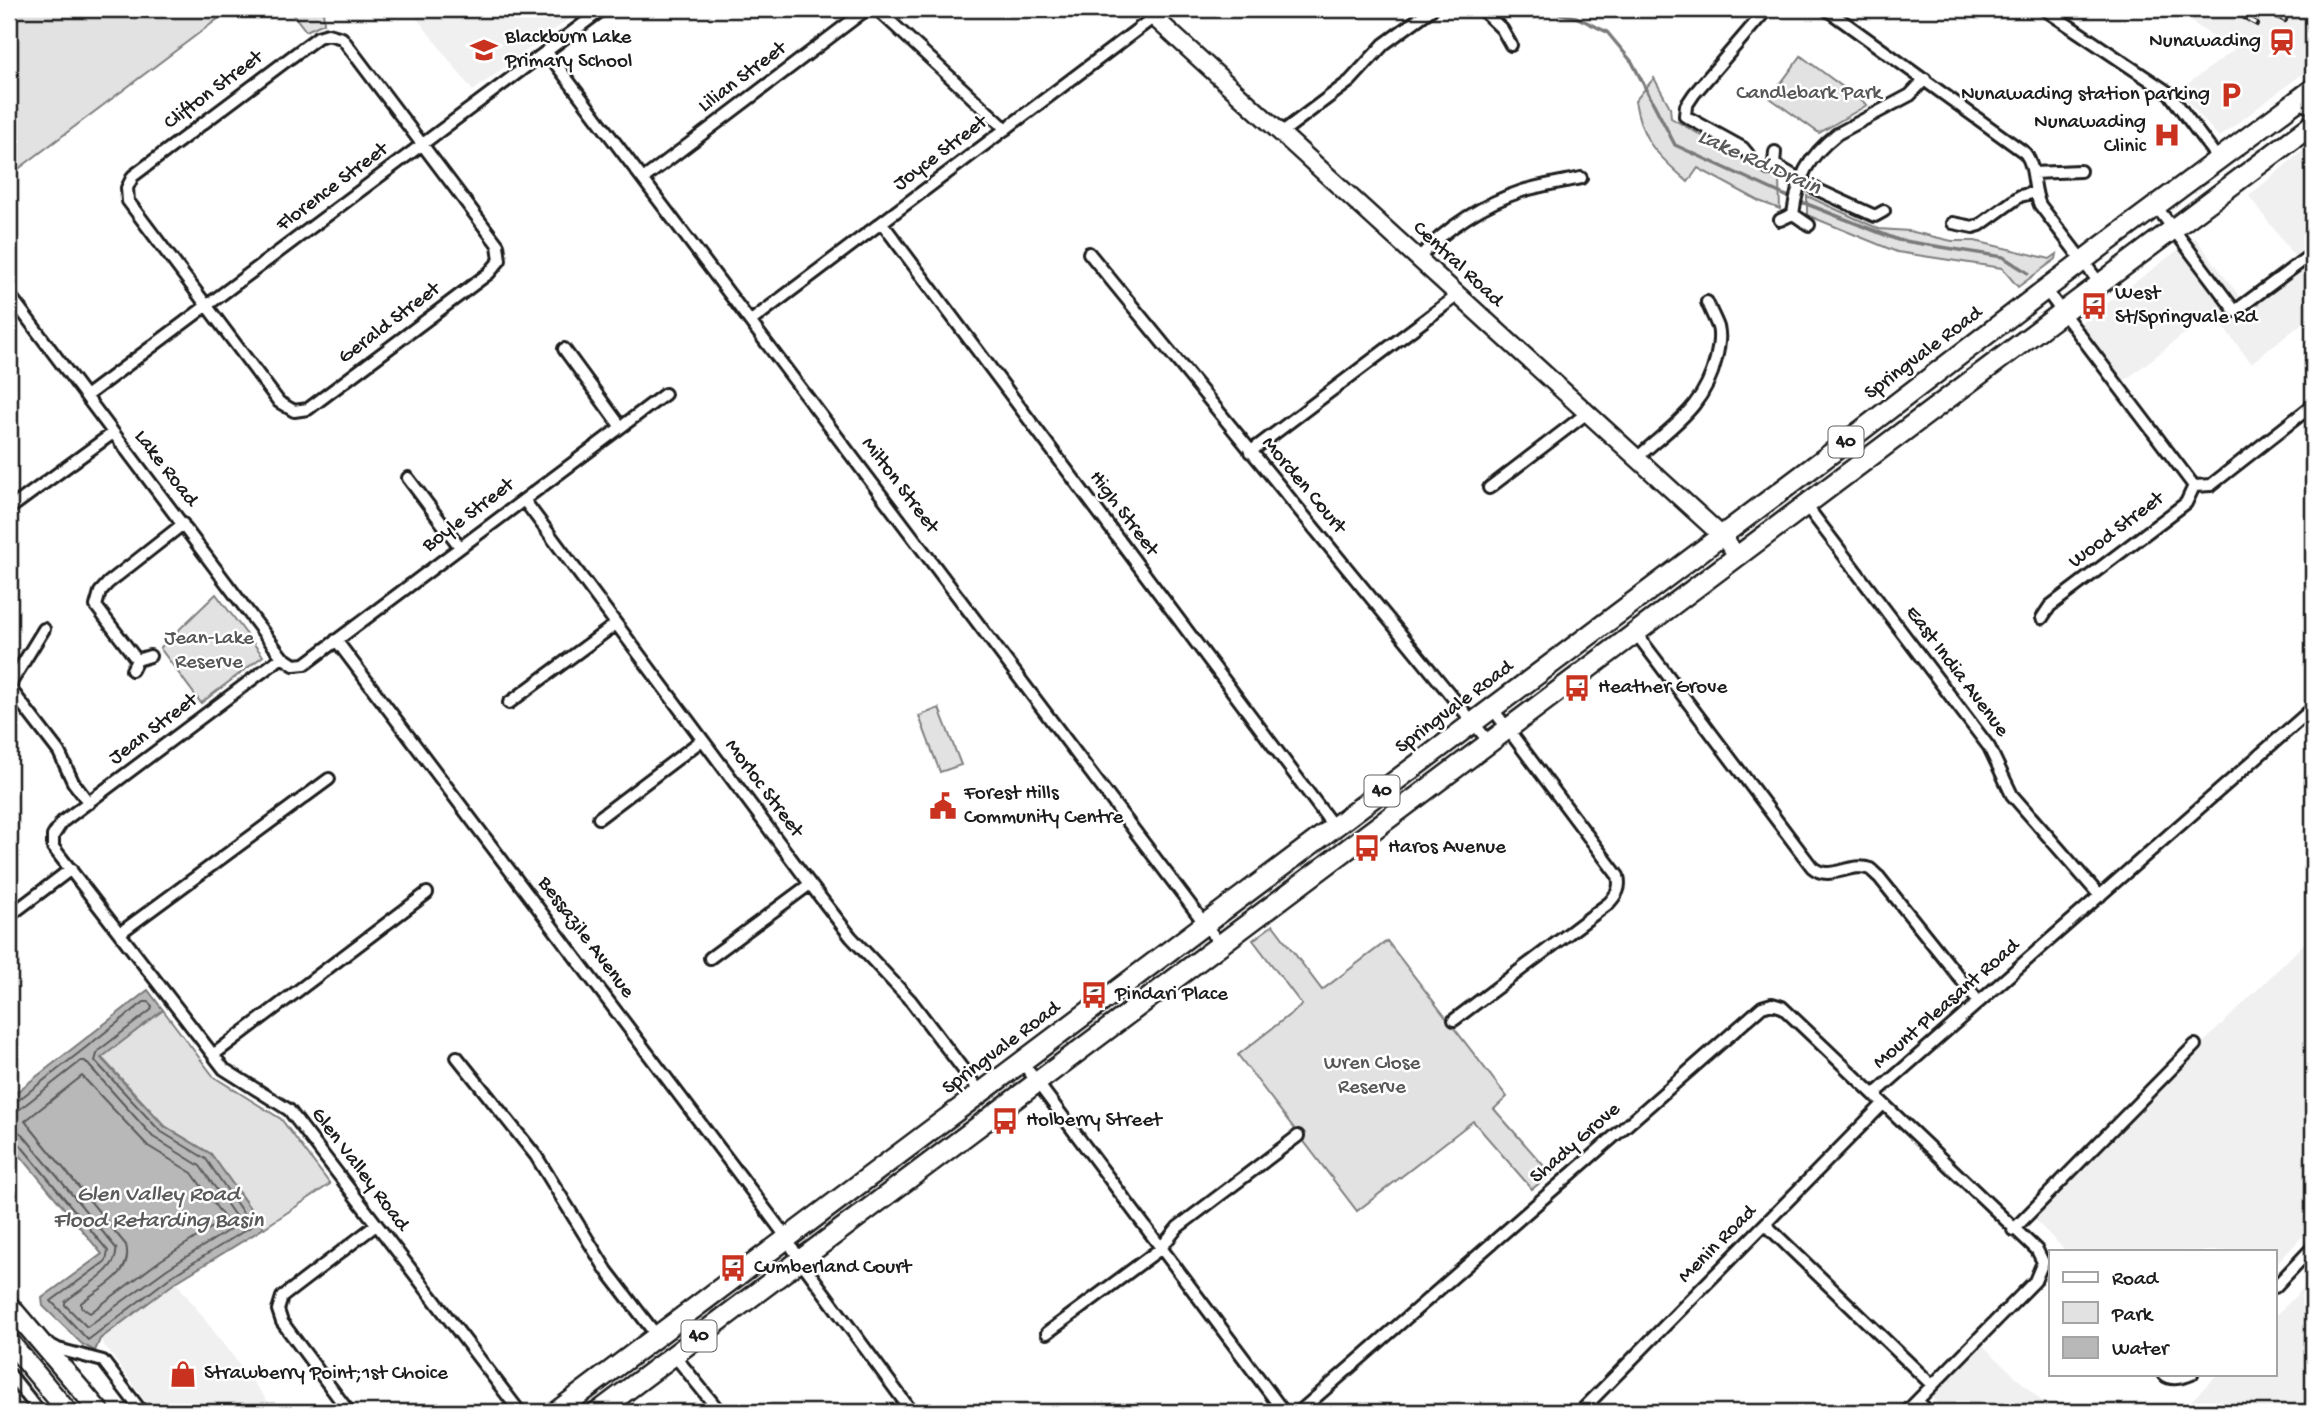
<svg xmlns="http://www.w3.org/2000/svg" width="2322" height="1421" viewBox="0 0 2322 1421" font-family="'Gochi Hand',sans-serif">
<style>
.built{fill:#f0f0f0}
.green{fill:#e2e2e2;stroke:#7f7f7f;stroke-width:2}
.water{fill:#b8b8b8;stroke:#7a7a7a;stroke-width:2}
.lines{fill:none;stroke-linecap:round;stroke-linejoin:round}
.shore{stroke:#5a5a5a;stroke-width:2}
.stream{stroke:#7a7a7a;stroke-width:3.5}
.street-casing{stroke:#1c1c1c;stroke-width:16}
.secondary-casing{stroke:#1c1c1c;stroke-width:21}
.primary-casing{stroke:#1c1c1c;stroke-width:23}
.highway-casing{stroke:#1c1c1c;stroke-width:24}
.street{stroke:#fff;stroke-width:10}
.secondary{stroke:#fff;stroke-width:16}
.primary{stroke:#fff;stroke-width:18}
.highway{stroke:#fff;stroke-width:19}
.rail-casing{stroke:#1c1c1c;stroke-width:6}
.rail{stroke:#fff;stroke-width:3.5;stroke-dasharray:10;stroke-linecap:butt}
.labels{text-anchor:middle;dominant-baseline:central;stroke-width:5;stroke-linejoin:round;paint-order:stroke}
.shield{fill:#fff;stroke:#606060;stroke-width:2}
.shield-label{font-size:19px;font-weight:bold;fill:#1c1c1c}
.poi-label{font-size:21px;fill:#1c1c1c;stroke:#fff;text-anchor:start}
.street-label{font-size:21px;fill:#1c1c1c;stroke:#fff}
.park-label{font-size:21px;fill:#575757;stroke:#fff}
.water-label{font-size:23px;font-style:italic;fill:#5a5a5a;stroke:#fff}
</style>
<rect width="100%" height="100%" fill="#fff"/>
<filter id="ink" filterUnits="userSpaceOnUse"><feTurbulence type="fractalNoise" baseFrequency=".0143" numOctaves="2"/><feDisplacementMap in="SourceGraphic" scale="14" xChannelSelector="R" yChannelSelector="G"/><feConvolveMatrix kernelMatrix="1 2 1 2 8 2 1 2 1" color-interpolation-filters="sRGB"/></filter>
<g filter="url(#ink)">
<path class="built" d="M 410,9 L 582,9 L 473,91 Z
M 2171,9 L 2313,9 L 2313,66 L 2219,137 L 2178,91 L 2234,50 Z
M 2313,142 L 2313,315 L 2251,363 L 2212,312 L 2123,382 L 2080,324 L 2195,237 L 2240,297 L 2294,256 L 2249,196 Z
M 2313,935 L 2313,1225 L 2275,1266 L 2275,1251 L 2066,1251 L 2029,1214 Z
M 2313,1278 L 2313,1412 L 2251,1412 L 2214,1406 L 2186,1406 L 2218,1374 L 2275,1374 L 2275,1317 Z
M 176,1282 L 276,1412 L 153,1412 L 100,1339 Z
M 1977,1340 L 2053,1412 L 1948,1412 L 1927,1393 Z"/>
<path class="green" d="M 9,9 L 231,9 L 9,176 Z
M 289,9 L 323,9 L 324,23 L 306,31 Z
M 1801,56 L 1867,105 L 1819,133 L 1770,98 Z
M 1654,78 L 1670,107 L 1671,118 L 1779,180 L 1780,209 L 1759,201 L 1698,168 L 1688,182 C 1657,154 1642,143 1635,101 Z
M 1807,196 L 1879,229 L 1909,231 L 1952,241 L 1975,241 L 2050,259 L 2057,254 L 2056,259 L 2018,287 L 2002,268 L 1897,252 L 1807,215 Z
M 216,594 L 263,656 L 201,703 L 160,648 Z
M 939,708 L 961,765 L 940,772 L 919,716 Z
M 1273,925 L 1322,990 L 1387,941 L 1507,1097 L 1494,1109 L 1551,1174 L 1532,1189 L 1473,1121 L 1357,1211 L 1238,1055 L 1302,1005 L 1253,940 Z
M 163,1010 L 214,1077 L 281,1119 L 330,1184 L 264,1228 L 211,1154 L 165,1126 L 101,1057 Z
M 2154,1405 L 2214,1406 L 2251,1412 L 2081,1412 Z"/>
<path class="water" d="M 148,990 L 163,1010 L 101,1058 L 164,1126 L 211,1154 L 264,1228 L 176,1282 L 100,1339 L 95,1351 L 82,1344 L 43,1306 L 42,1298 L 102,1254 L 9,1142 L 9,1098 Z"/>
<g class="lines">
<path class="shore" d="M 82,1076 L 148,1146 L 192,1173 L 225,1219 L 161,1260 L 90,1313 L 81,1307 L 81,1303 C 100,1287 134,1275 126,1245 L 25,1121 Z
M 9,1103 L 16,1102 L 144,1002 L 148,1002 L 152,1006 L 151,1010 L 98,1051 L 95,1061 L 160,1131 L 206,1159 L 252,1226 L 172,1276 L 88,1340 L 51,1301 L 106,1261 L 108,1251 L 17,1141 L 9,1138
M 9,1112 L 20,1109 L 81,1061 L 85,1061 L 153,1137 L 200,1166 L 240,1223 L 167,1269 L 87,1327 L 65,1305 L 65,1302 C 80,1288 120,1271 116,1248 L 23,1135 L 16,1130 L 9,1130"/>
<path class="stream" d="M 1535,9 L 1576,17 L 1607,32 L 1632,62 L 1675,145 L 1784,195 L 1898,240 L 2003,257 L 2028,273"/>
<defs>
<path id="street" d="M 877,9 L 1006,129
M 1481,9 L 1502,29 L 1511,45
M 1826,9 L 2025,153 C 2036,167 2032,188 2040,205 L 2101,285
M 2044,9 L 2169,93 L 2218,159
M 328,34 L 342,38 L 498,245 L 500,260 L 489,273 L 308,409 L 294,411 L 279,402 L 128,201 L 127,188 L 133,176 L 318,37 Z
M 546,51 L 1220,944
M 2295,102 L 2313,108
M 1281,133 L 1350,81 L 1384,44 L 1432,9
M 1748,154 L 1743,148 L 1685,116 L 1686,106 L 1694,94 L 1767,9
M 1774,164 L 1816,189 L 1875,216 L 1884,211
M 1768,169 L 1774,164 L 1775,152
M 2033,173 L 2080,171
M 643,179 L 867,9
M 2156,206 L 2235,311 L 2305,259 L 2313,256
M 1793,214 C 1798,177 1807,158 1837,134 L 1910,95 L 1925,79
M 1780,220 L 1793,214 L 1809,225
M 882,223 L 1334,827
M 1953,223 L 1973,227 L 1980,225 L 2020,196 L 2036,192
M 1089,253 L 1489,742
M 1419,258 C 1445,228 1485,203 1522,191 C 1541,185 1562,182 1581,178
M 2045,289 L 2194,486
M 9,294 L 282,657 L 294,665 L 305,664 L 665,394
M 751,321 L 1154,17
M 564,349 L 621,427
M 86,396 L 603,9
M 1250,452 L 1458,295
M 1637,458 C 1671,426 1704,409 1716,359 C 1718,349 1721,337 1718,327 C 1715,319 1710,310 1707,302
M 408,478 L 460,547
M 1489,488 L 1587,413
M 524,500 L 810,884 L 851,937 L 911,1001 L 981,1093
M 1805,504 L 1989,747 L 2012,795 L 2100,896
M 9,509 L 113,433
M 2042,618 L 2050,606 L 2186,503 L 2194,486 L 2211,485 L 2313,405
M 1635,632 L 1812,867 C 1830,883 1850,861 1870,869 C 1873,871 1876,875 1879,877 L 1979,1002
M 336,640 L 781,1230 L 800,1260 L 912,1412
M 282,657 L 62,822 L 53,836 L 53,847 L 224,1069 L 289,1110 L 520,1412
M 137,660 L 96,606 L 100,592 L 108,583 L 183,524
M 132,670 L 137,660 L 150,656
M 9,686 L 44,629
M 9,687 L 59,752 L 73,782 L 89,803
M 509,703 L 616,624
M 599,818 L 702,740
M 9,916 L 71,869
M 120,933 L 329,779
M 710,958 L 810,884
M 1454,1020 L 1609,903 C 1617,894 1621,888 1618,876 L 1492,708
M 213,1055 L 427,893
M 457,1057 L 536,1156 L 607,1271 L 657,1336
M 1022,1062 L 1284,1412
M 1878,1099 L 1878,1091 L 2313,708
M 1765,1224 L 1932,1385
M 2013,1230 L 2195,1045
M 2275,1287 L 2313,1247
M 1047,1333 L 1160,1249 L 1178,1227 L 1298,1136
M 47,1343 L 58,1349 L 103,1361 L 142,1412
M 674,1355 L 720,1412
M 9,1373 L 40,1412
M 2163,1374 C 2170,1381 2183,1378 2192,1374
M 1917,1401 L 1929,1412
M 349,1412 L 282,1322 L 278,1310 L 282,1297 L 376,1225
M 1299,1412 L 1762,1007 L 1772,1004 L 1782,1007 L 2037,1250 L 2043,1262 L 2035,1281 L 1906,1412
M 1580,1412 L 1883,1104"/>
<path id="secondary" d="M 1145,9 L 1721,535 L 1737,555"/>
<path id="primary" d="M 9,1305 L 100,1412
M 9,1341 L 68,1412"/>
<path id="highway" d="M 556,1412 L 1841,446 L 2102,246 L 2313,89
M 598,1412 L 2313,124"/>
</defs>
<use href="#street" class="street-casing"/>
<use href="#secondary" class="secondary-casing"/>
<use href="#primary" class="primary-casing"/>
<use href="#highway" class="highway-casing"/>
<use href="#street" class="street"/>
<use href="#secondary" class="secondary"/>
<use href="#primary" class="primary"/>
<use href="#highway" class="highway"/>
<defs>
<path id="rail" d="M 2230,9 L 2257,24
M 2265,9 L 2285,20"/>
</defs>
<use href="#rail" class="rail-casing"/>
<use href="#rail" class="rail"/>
</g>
</g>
<defs>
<symbol id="station-bare" viewBox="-9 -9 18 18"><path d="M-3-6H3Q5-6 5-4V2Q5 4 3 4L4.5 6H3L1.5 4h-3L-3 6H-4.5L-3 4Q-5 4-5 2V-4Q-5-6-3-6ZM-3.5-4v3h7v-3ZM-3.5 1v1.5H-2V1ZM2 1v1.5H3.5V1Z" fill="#c8321e" stroke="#fff" stroke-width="2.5" paint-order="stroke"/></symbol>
<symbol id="school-bare" viewBox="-9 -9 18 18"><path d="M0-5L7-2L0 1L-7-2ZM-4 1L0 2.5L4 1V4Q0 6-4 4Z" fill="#c8321e" stroke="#fff" stroke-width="2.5" paint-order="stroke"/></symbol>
<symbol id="parking-bare" viewBox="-9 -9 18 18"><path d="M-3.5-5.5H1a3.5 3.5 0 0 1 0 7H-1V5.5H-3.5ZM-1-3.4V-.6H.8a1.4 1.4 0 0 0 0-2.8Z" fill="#c8321e" stroke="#fff" stroke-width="2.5" paint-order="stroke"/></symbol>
<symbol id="hospital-bare" viewBox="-9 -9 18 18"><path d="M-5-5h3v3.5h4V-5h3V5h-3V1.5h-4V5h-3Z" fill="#c8321e" stroke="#fff" stroke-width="2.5" paint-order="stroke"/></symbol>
<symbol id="bus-bare" viewBox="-9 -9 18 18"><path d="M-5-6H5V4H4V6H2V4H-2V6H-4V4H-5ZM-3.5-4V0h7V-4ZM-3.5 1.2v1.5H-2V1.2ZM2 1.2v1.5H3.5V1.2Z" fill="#c8321e" stroke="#fff" stroke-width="2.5" paint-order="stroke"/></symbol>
<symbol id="civic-bare" viewBox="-9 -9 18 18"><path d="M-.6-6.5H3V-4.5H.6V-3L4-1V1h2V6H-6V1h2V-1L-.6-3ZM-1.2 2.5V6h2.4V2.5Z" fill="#c8321e" stroke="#fff" stroke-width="2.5" paint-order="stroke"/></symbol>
<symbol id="shop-bare" viewBox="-9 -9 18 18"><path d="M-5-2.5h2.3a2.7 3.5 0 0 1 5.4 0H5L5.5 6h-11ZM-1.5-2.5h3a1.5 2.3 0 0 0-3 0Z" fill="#c8321e" stroke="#fff" stroke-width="2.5" paint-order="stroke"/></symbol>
</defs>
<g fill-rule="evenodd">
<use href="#station-bare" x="2263" y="23" width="38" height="38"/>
<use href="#school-bare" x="465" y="31" width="38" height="38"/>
<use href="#parking-bare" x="2212" y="76" width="38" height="38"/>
<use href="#hospital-bare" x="2148" y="116" width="38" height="38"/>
<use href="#bus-bare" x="2075" y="287" width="38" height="38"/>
<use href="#bus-bare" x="1558" y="669" width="38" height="38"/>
<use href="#civic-bare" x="924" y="787" width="38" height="38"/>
<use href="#bus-bare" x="1348" y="829" width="38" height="38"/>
<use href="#bus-bare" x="1075" y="976" width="38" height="38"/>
<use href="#bus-bare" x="986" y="1102" width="38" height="38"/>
<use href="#bus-bare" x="714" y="1249" width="38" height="38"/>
<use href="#shop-bare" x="164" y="1355" width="38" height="38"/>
</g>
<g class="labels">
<g class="shield">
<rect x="1828.5" y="426.5" width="35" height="31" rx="5"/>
<rect x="1364.5" y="775.5" width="35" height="31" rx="5"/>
<rect x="681.5" y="1320.5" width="35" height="31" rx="5"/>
</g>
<g class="shield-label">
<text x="1846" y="442">40</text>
<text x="1382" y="791">40</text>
<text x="699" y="1336">40</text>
</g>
<g class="poi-label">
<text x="505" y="38">Blackburn Lake<tspan x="505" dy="24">Primary School</tspan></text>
<text x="2261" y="42" text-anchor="end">Nunawading</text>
<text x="2210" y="95" text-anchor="end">Nunawading station parking</text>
<text x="2146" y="123" text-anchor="end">Nunawading<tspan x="2146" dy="24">Clinic</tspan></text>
<text x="2115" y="294">West<tspan x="2115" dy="24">St/Springvale Rd</tspan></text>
<text x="1598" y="688">Heather Grove</text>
<text x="964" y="794">Forest Hills<tspan x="964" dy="24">Community Centre</tspan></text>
<text x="1388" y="848">Haros Avenue</text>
<text x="1115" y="995">Pindari Place</text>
<text x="1026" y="1121">Holberry Street</text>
<text x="754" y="1268">Cumberland Court</text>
<text x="204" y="1374">Strawberry Point;1st Choice</text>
</g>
<g class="street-label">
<text transform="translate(743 78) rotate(-37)">Lilian Street</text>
<text transform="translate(214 91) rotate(-37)">Clifton Street</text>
<text transform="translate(941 154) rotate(-37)">Joyce Street</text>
<text transform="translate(333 188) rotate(-37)">Florence Street</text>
<text transform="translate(1457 265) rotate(43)">Central Road</text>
<text transform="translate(390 324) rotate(-37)">Gerald Street</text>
<text transform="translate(1924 354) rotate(-37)">Springvale Road</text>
<text transform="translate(165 469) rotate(52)">Lake Road</text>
<text transform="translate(899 486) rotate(53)">Milton Street</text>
<text transform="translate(1303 486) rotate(50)">Morden Court</text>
<text transform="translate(1123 514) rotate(53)">High Street</text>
<text transform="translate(469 516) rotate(-37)">Boyle Street</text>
<text transform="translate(2117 531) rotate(-37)">Wood Street</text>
<text transform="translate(1956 672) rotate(53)">East India Avenue</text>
<text transform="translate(1455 708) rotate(-37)">Springvale Road</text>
<text transform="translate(154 730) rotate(-37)">Jean Street</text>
<text transform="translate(763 789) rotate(53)">Morloc Street</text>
<text transform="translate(585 938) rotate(53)">Bessazile Avenue</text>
<text transform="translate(1947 1005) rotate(-41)">Mount Pleasant Road</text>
<text transform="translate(1002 1049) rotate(-37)">Springvale Road</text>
<text transform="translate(1576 1144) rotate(-41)">Shady Grove</text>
<text transform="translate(359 1170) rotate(53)">Glen Valley Road</text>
<text transform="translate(1718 1245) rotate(-45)">Menin Road</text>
</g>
<g class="park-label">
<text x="1809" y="94">Candlebark Park</text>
<text x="209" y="639">Jean-Lake<tspan x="209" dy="24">Reserve</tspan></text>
<text x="1372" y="1064">Wren Close<tspan x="1372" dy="24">Reserve</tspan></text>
</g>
<g class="water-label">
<text transform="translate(1759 163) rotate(24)">Lake Rd Drain</text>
<text x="158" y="1195">Glen Valley Road<tspan x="158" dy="26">Flood Retarding Basin</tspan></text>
</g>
</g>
<rect width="2322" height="1421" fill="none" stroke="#fff" stroke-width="35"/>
<rect x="18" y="18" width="2287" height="1386" fill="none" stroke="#1c1c1c" stroke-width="2.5" filter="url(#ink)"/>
<rect x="2049" y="1250" width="228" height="126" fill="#ffffff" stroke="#a4a4a4" stroke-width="2"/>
<rect x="2063" y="1272" width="35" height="10" fill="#ffffff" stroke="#a4a4a4" stroke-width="2"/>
<text x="2112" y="1284" font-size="21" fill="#1c1c1c">Road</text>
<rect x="2063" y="1302" width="35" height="21" fill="#e2e2e2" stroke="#a4a4a4" stroke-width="2"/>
<text x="2112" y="1320" font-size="21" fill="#1c1c1c">Park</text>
<rect x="2063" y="1337" width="35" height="21" fill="#b8b8b8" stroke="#a4a4a4" stroke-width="2"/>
<text x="2112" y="1354" font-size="21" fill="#1c1c1c">Water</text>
</svg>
